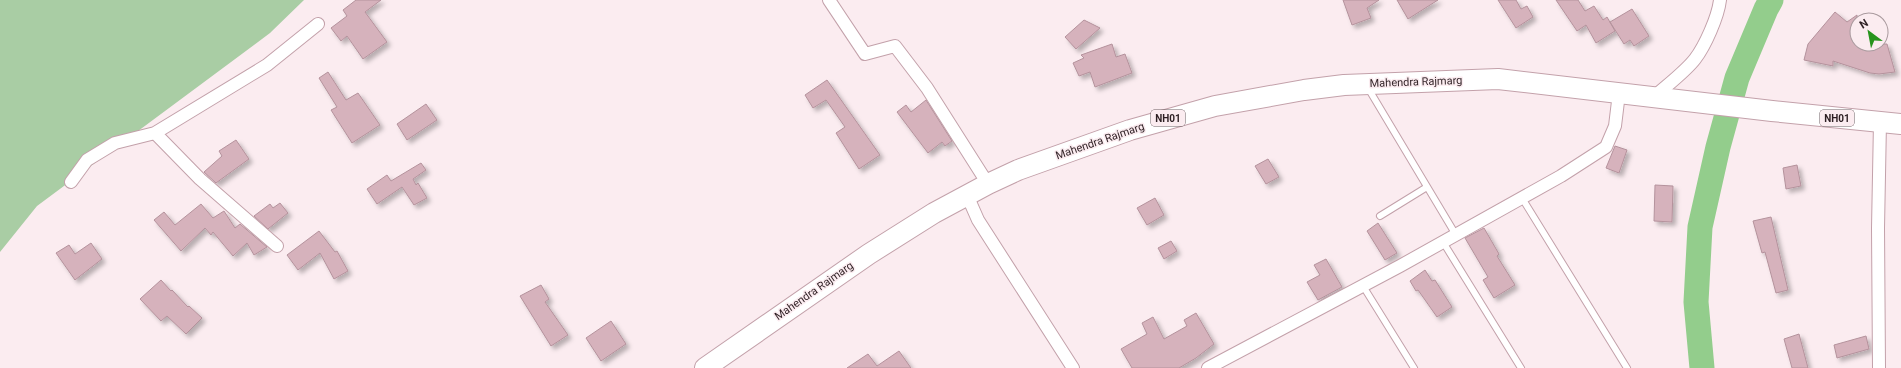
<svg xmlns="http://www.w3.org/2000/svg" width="1901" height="368" viewBox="0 0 1901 368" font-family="Roboto,sans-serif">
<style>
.green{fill:#a9cda4}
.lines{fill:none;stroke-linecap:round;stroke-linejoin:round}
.river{stroke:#93cd8c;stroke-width:25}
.building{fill:#d6b2bc;stroke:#b4929c;filter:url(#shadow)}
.service-casing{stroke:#c3a1aa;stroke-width:8}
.minor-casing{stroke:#c3a1aa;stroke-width:14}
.trunk-casing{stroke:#c3a1aa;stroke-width:22}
.service{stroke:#fff;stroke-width:6}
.minor{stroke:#fff;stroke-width:12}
.trunk{stroke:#fff;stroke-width:20}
.labels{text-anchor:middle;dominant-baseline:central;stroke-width:3;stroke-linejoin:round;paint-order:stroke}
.shield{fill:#fbecf0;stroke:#6b5c60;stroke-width:1}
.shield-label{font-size:10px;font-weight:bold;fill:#2d1f23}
.street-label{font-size:11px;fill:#2d1f23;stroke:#fbecf0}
</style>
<defs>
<filter id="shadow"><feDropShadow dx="3.5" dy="3.5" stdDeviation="2" flood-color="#0004"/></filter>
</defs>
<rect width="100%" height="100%" fill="#fbecf0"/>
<path class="green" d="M 0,0 L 304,0 L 270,33 L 37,206 L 0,252 Z"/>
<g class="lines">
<path class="river" d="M 1702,368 L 1696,302 L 1700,227 L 1718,147 L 1737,78 L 1766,9 L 1771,0"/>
</g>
<path class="building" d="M 356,0 L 381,0 L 365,12 L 387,42 L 363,59 L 347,36 L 341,41 L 331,28 L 347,16 L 343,10 Z
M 1343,0 L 1379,0 L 1367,8 L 1371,18 L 1352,25 Z
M 1397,0 L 1438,0 L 1408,19 Z
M 1498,0 L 1516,0 L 1521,9 L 1527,6 L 1533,17 L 1516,28 Z
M 1556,0 L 1578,0 L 1585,11 L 1594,6 L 1603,20 L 1607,17 L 1615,31 L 1596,43 L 1586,25 L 1577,31 Z
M 1632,9 L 1649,36 L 1634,46 L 1630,40 L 1624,44 L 1610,22 Z
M 1835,12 L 1847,22 L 1857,15 L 1857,44 L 1887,44 L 1895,72 L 1879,74 L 1870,73 L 1833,61 L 1833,66 L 1804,60 L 1808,44 Z
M 1084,20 L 1100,28 L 1076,49 L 1065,37 Z
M 1112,44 L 1116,57 L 1125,54 L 1132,73 L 1095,87 L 1090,72 L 1079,76 L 1073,63 L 1084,58 L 1081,55 Z
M 328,72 L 346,100 L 358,93 L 380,125 L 352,143 L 331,110 L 337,107 L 319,78 Z
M 827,80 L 880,155 L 859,169 L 836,133 L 845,127 L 826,100 L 813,108 L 805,95 Z
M 926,100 L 952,141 L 945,146 L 942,142 L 928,153 L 897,112 L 906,105 L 911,112 Z
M 426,104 L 437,120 L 407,140 L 397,124 Z
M 236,140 L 249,159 L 216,183 L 204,172 L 222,156 L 219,151 Z
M 1615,146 L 1627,150 L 1619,173 L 1606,168 Z
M 1268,159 L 1279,177 L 1266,184 L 1255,166 Z
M 421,163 L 426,170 L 413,179 L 416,185 L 418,183 L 427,198 L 414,205 L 402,187 L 377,204 L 367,189 L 387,175 L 391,181 Z
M 1797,165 L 1801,186 L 1786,189 L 1783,168 Z
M 1655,185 L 1673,186 L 1672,222 L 1654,221 Z
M 1155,198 L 1164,215 L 1147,225 L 1137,208 Z
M 280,203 L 288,213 L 268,229 L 254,216 L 270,204 L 273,208 Z
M 201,204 L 213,218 L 224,211 L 235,228 L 240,224 L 267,247 L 254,255 L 247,243 L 233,256 L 213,232 L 211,235 L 205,228 L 181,251 L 154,220 L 164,212 L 175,225 Z
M 1771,217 L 1788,290 L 1776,293 L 1765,252 L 1762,253 L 1753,221 Z
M 1378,223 L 1397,253 L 1385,260 L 1367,231 Z
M 1484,228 L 1499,254 L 1497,256 L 1515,285 L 1494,298 L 1483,280 L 1488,277 L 1465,238 Z
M 319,231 L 335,252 L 337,251 L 348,271 L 334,279 L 320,253 L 298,270 L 287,255 Z
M 1171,241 L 1177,251 L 1164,259 L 1158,248 Z
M 91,243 L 102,259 L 75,280 L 56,253 L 69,245 L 75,254 Z
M 1326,259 L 1342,287 L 1318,300 L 1307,282 L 1320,275 L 1314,265 Z
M 1425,270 L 1432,281 L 1435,280 L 1452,307 L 1437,317 L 1418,290 L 1416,291 L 1410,281 Z
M 161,280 L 171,291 L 172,290 L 188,307 L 189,306 L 202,318 L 186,334 L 167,316 L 161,321 L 140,299 Z
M 541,285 L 549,299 L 545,302 L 568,335 L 551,346 L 520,296 Z
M 1196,313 L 1214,344 L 1196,358 L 1179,368 L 1132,368 L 1121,349 L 1147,334 L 1142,323 L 1153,317 L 1164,339 L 1187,326 L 1184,320 Z
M 611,321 L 626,344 L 601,361 L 586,338 Z
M 1799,334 L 1808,368 L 1792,368 L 1784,339 Z
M 1866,336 L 1869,349 L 1837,358 L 1834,345 Z
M 899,351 L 911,368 L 847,368 L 868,354 L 877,366 Z"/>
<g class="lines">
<defs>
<path id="service" d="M 1368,88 L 1456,235
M 1522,198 L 1627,368
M 1380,216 L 1427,187
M 1443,242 L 1521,368
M 1363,286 L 1414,368"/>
<path id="minor" d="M 829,0 L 865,54 L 895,46 L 927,88 L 988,184
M 1654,97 C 1666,86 1685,72 1695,59 C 1705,46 1718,17 1720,0
M 155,133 L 200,179 L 277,246
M 71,182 L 87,160 L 115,143 L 155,133 L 267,65 L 318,24
M 967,195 L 978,220 L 1073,368
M 1208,368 L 1400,266 L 1561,176 L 1606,147 L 1615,126 L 1619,93
M 1879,368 L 1878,228 L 1880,122"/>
<path id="trunk" d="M 705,368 L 869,254 L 934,213 L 988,184 L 1018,170 L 1130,130 L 1215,106 L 1304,90 L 1344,85 L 1498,79 L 1772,111 L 1901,124"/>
</defs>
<use href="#service" class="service-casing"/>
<use href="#minor" class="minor-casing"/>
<use href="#trunk" class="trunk-casing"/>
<use href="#service" class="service"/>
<use href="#minor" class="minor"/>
<use href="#trunk" class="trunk"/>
</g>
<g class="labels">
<g class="shield">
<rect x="1151" y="110" width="34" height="16" rx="3"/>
<rect x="1820" y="110" width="34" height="16" rx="3"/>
</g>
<g class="shield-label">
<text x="1168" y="118">NH01</text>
<text x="1837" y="118">NH01</text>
</g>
<g class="street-label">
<text transform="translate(1416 82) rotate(-2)">Mahendra Rajmarg</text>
<text transform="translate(1100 141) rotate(-19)">Mahendra Rajmarg</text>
<text transform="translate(814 291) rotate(-35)">Mahendra Rajmarg</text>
</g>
</g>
<g transform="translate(1869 32) rotate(328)"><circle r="19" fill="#fbecf0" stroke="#a99a9e"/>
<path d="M0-3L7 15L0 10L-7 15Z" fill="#27941d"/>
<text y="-6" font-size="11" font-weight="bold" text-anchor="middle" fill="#2d1f23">N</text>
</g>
</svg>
